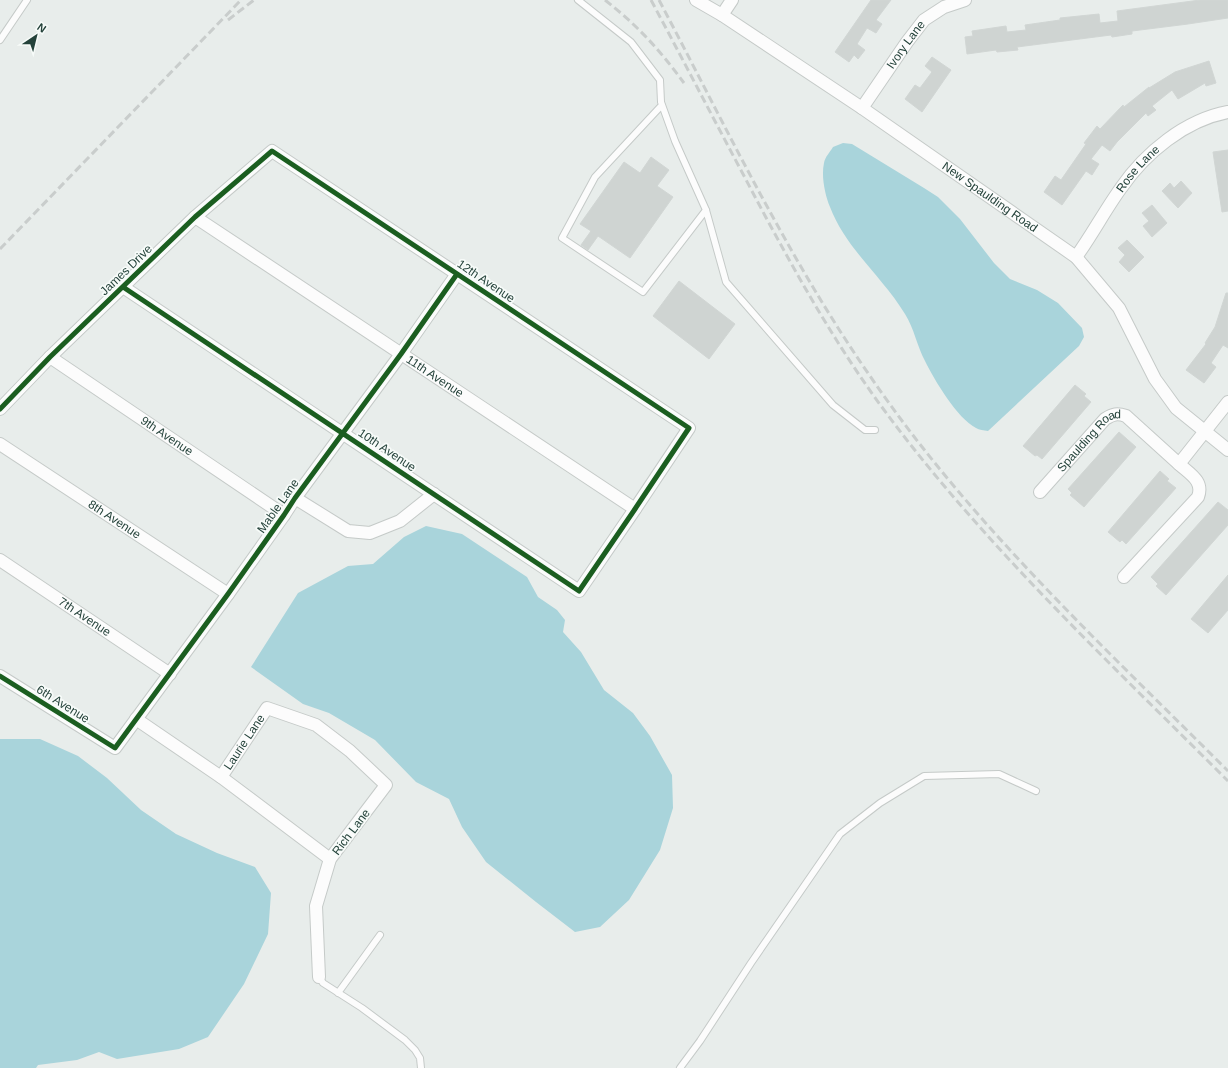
<svg xmlns="http://www.w3.org/2000/svg" width="1228" height="1068" viewBox="0 0 1228 1068" font-family="Helvetica,sans-serif">
<style>
.water{fill:#a9d4db}
.building{fill:#cfd4d2;stroke:#d1d6d4}
.lines{fill:none;stroke-linecap:round;stroke-linejoin:round}
.lane-casing{stroke:#c5cac8;stroke-width:8}
.street-casing{stroke:#c5cac8;stroke-width:14}
.lane{stroke:#fcfcfc;stroke-width:6}
.street{stroke:#fcfcfc;stroke-width:12}
.rail{stroke:#c9cdcc;stroke-width:3;stroke-dasharray:8 4;stroke-linecap:butt}
.cycleway-casing{stroke:#f7fbf9;stroke-width:8}
.cycleway{stroke:#1b5e20;stroke-width:5}
.labels{text-anchor:middle;dominant-baseline:central;stroke-width:3.5;stroke-linejoin:round;paint-order:stroke}
.street-label{font-size:12px;fill:#24423a;stroke:#f7fbf9}
</style>
<rect width="100%" height="100%" fill="#e8edeb"/>
<path class="water" d="M 843,143 L 852,144 L 924,188 L 938,197 L 960,219 L 994,263 L 1010,279 L 1037,290 L 1058,303 L 1082,328 L 1084,337 L 1079,346 L 988,431 C 984,430 979,430 976,428 C 957,418 935,381 925,361 C 917,346 914,328 905,314 C 882,276 846,249 830,207 C 825,195 821,176 824,163 C 825,157 830,152 833,147 Z
M 426,526 L 462,534 L 527,577 L 538,597 L 557,610 L 565,620 L 563,632 L 581,652 L 604,690 L 633,713 L 650,736 L 672,775 L 673,808 L 660,850 L 629,900 L 600,927 L 575,932 L 536,902 L 486,862 L 462,827 L 449,799 L 416,782 L 375,740 L 329,713 L 303,704 L 251,667 L 298,593 L 348,566 L 373,564 L 404,537 Z
M 0,739 L 40,739 L 78,756 L 107,778 L 141,810 L 176,834 L 217,853 L 255,867 L 271,893 L 268,934 L 244,984 L 208,1037 L 179,1049 L 117,1059 L 99,1052 L 77,1060 L 38,1065 L 36,1068 L 0,1068 Z"/>
<path class="building" d="M 871,0 L 891,0 L 876,20 L 882,24 L 876,33 L 867,28 L 857,44 L 865,50 L 858,59 L 854,55 L 849,62 L 835,52 Z
M 1200,0 L 1228,0 L 1228,18 L 1188,24 L 1132,31 L 1132,34 L 1112,37 L 1111,35 L 1017,47 L 1018,50 L 997,52 L 996,50 L 967,54 L 965,37 L 973,36 L 972,31 L 1006,26 L 1007,32 L 1026,30 L 1025,25 L 1060,20 L 1060,18 L 1099,14 L 1100,23 L 1118,21 L 1117,11 Z
M 932,57 L 951,70 L 922,112 L 905,99 L 915,85 L 920,88 L 932,72 L 925,66 Z
M 1209,61 L 1216,83 L 1206,86 L 1205,83 L 1178,99 L 1172,90 L 1152,106 L 1156,110 L 1148,116 L 1146,113 L 1117,142 L 1110,151 L 1102,145 L 1091,159 L 1099,164 L 1092,175 L 1086,171 L 1062,205 L 1044,192 L 1055,176 L 1061,180 L 1086,144 L 1084,143 L 1097,126 L 1100,129 L 1123,105 L 1124,107 L 1149,87 L 1149,88 L 1175,72 Z
M 1228,150 L 1228,211 L 1222,212 L 1213,152 Z
M 651,157 L 669,170 L 657,186 L 673,197 L 630,258 L 598,236 L 588,250 L 581,245 L 591,231 L 580,224 L 624,162 L 640,173 Z
M 1181,181 L 1192,193 L 1178,208 L 1162,191 L 1170,183 L 1174,188 Z
M 1152,205 L 1167,223 L 1152,237 L 1143,226 L 1149,221 L 1142,213 Z
M 1127,240 L 1144,257 L 1129,272 L 1119,262 L 1125,255 L 1118,248 Z
M 679,281 L 735,324 L 709,359 L 653,316 Z
M 1226,293 L 1228,293 L 1228,348 L 1223,345 L 1211,363 L 1216,367 L 1204,383 L 1186,370 L 1206,344 L 1205,343 L 1215,327 Z
M 1075,385 L 1086,394 L 1084,396 L 1091,402 L 1042,459 L 1037,455 L 1035,456 L 1023,446 Z
M 1119,432 L 1136,447 L 1084,507 L 1070,495 L 1072,493 L 1068,489 Z
M 1160,471 L 1169,479 L 1167,481 L 1176,488 L 1126,544 L 1122,540 L 1120,542 L 1108,532 Z
M 1218,502 L 1228,510 L 1228,525 L 1166,595 L 1156,586 L 1158,584 L 1151,577 Z
M 1228,575 L 1228,610 L 1208,633 L 1191,619 Z"/>
<g class="lines">
<defs>
<path id="lane" d="M 578,0 L 631,42 L 660,80 L 661,102 L 675,141 L 706,210 L 726,282 L 833,405 L 865,430 L 875,430
M 0,40 L 27,0
M 662,105 L 595,177 L 562,238 L 643,292 L 706,210
M 319,977 L 323,983 L 362,1008 L 405,1040 L 415,1050 L 420,1058 L 421,1068
M 338,993 L 380,935
M 680,1068 L 700,1041 L 751,963 L 840,834 L 880,803 L 924,776 L 999,774 L 1036,791"/>
<g id="street">
<path id="s1" d="M 696,0 L 722,15 L 862,108 L 1076,257 L 1119,308 L 1155,379 L 1176,408 L 1228,450"/>
<path d="M 722,15 L 732,0"/>
<path id="s2" d="M 862,108 L 907,42 L 924,20 L 944,7 L 965,0"/>
<path id="s3" d="M 195,217 L 635,509"/>
<path id="s4" d="M 1076,257 C 1092,235 1105,210 1121,188 C 1145,153 1185,120 1228,112"/>
<path id="s5" d="M 50,357 L 284,515"/>
<path d="M 0,409 L 50,357 L 195,217 L 272,151 L 689,428 L 635,509 L 579,591 L 123,287"/>
<path id="s6" d="M 0,444 L 228,594"/>
<path id="s7" d="M 1040,492 L 1105,419 C 1113,414 1117,413 1126,416 L 1179,464 L 1228,402"/>
<path d="M 295,498 L 348,531 L 370,533 L 400,521 L 434,494"/>
<path id="s8" d="M 0,560 L 170,674"/>
<path d="M 1124,577 L 1198,497 C 1204,481 1190,474 1179,464"/>
<path d="M 0,676 L 115,748 L 228,594 L 284,515 L 295,498 L 401,354 L 457,274"/>
<path d="M 136,719 L 221,777 L 330,859"/>
<path id="s9" d="M 221,777 L 267,708 L 316,725 L 350,751 L 386,785 L 330,859 L 316,906 L 319,977"/>
</g>
</defs>
<use href="#lane" class="lane-casing"/>
<use href="#street" class="street-casing"/>
<use href="#lane" class="lane"/>
<use href="#street" class="street"/>
<path class="rail" d="M 605,0 C 638,26 659,49 684,83
M 651,0 C 682,58 712,116 743,174 C 786,256 831,339 887,414 C 987,548 1110,663 1228,781
M 659,0 C 726,127 788,258 870,376 C 971,524 1102,645 1228,771
M 228,20 L 254,0
M 0,249 L 241,0"/>
<defs>
<path id="cycleway" d="M 0,409 L 50,357 L 195,217 L 272,151 L 689,428 L 635,509 L 579,591 L 123,287
M 0,676 L 115,748 L 228,594 L 284,515 L 295,498 L 401,354 L 457,274"/>
</defs>
<use href="#cycleway" class="cycleway-casing"/>
<use href="#cycleway" class="cycleway"/>
</g>
<g class="labels">
<g class="street-label">
<text stroke="none"><textPath href="#s2" startOffset="77">Ivory Lane</textPath></text>
<text stroke="none"><textPath href="#s4" startOffset="108">Rose Lane</textPath></text>
<text stroke="none"><textPath href="#s1" startOffset="354">New Spaulding Road</textPath></text>
<text transform="translate(126 270) rotate(-44)">James Drive</text>
<text transform="translate(486 281) rotate(34)">12th Avenue</text>
<text stroke="none"><textPath href="#s3" startOffset="288">11th Avenue</textPath></text>
<text stroke="none"><textPath href="#s5" startOffset="141">9th Avenue</textPath></text>
<text stroke="none"><textPath href="#s7" startOffset="72">Spaulding Road</textPath></text>
<text transform="translate(387 450) rotate(34)">10th Avenue</text>
<text transform="translate(278 506) rotate(-55)">Mable Lane</text>
<text stroke="none"><textPath href="#s6" startOffset="137">8th Avenue</textPath></text>
<text stroke="none"><textPath href="#s8" startOffset="102">7th Avenue</textPath></text>
<text transform="translate(63 704) rotate(32)">6th Avenue</text>
<text stroke="none"><textPath href="#s9" startOffset="42">Laurie Lane</textPath></text>
<text transform="translate(351 832) rotate(-53)">Rich Lane</text>
</g>
</g>
<g transform="translate(36 36) rotate(35)" stroke="#f7fbf9" stroke-width="3" paint-order="stroke">
<path d="M0-3L7 15L0 10L-7 15Z" fill="#24423a"/>
<text y="-6" font-size="11" font-weight="bold" text-anchor="middle" fill="#24423a">N</text>
</g>
</svg>
